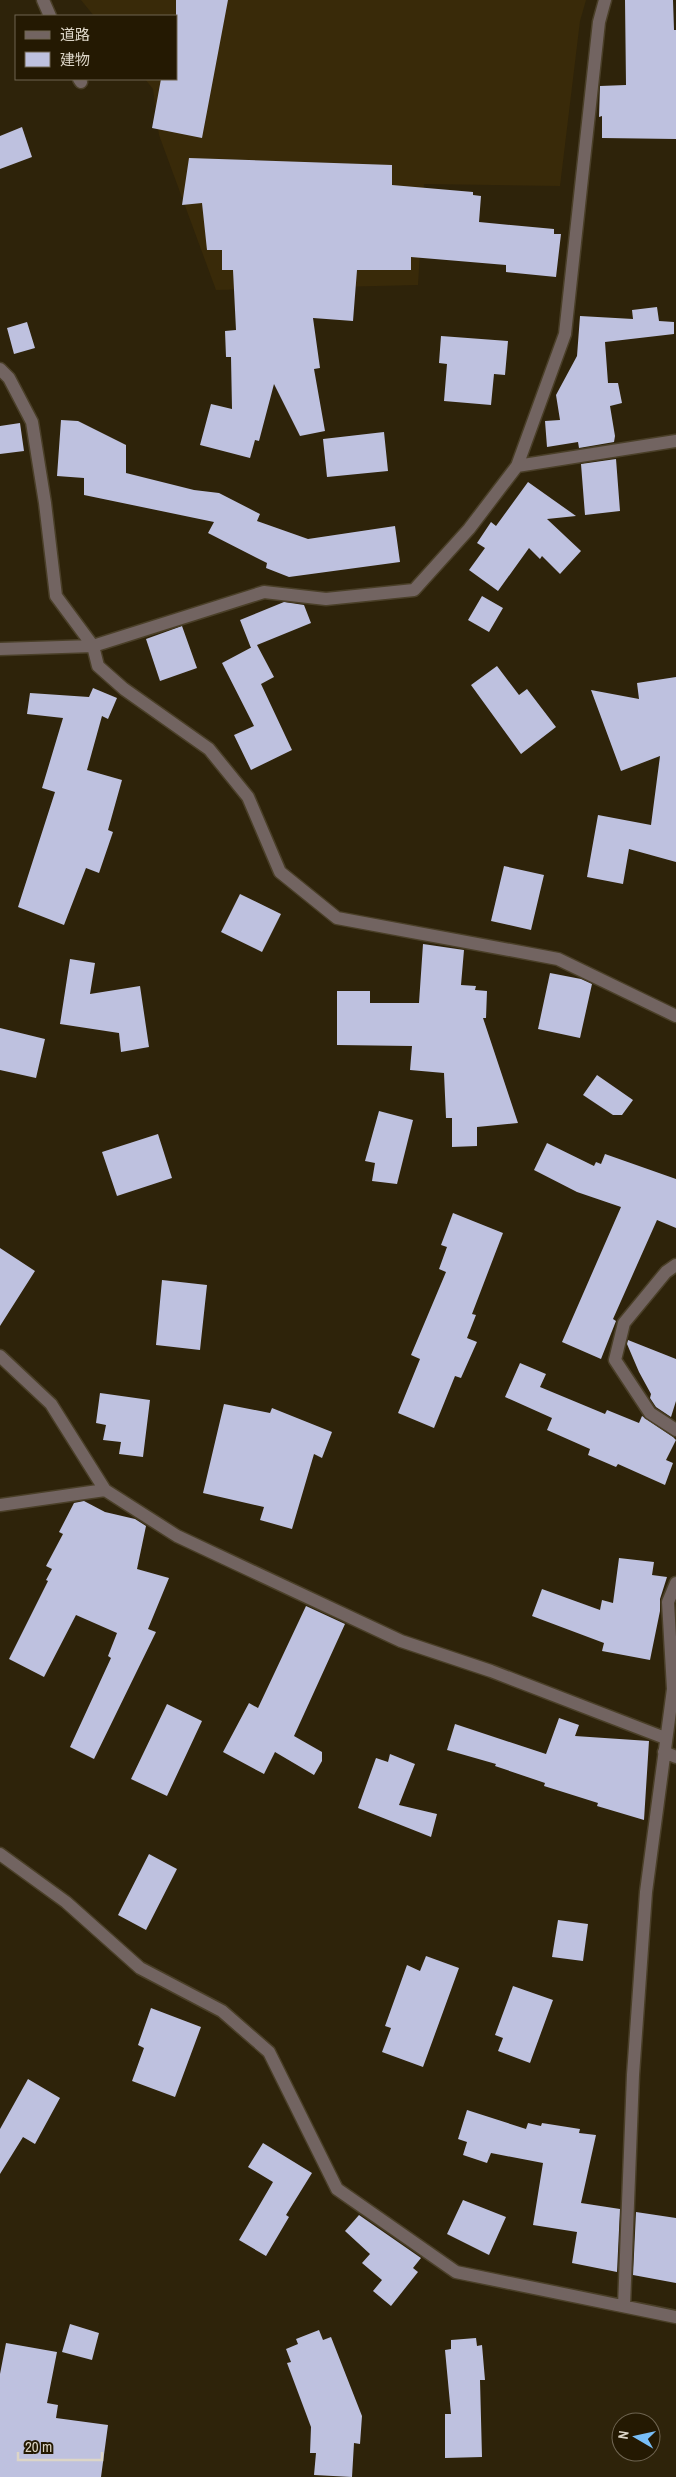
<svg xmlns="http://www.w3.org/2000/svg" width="676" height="2477" viewBox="0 0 676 2477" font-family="'Archivo Narrow','Noto Sans JP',sans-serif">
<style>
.built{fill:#392a09}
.building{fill:#bec1df}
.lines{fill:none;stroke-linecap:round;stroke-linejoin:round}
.minor-casing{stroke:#4a3f28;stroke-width:15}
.minor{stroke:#726461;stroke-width:12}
</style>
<rect width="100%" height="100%" fill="#2e230a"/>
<path class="built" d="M 81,0 L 586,0 L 580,21 L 560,186 L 424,184 L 418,285 L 216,290 L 159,135 L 153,89 L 145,79 L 176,79 L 176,16 L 94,16 Z"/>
<path class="building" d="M 176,0 L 228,0 L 202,138 L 152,128 L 161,79 L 176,79 Z
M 625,0 L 673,0 L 674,30 L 676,30 L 676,139 L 602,138 L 602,116 L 599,117 L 600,86 L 626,85 Z
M 22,127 L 32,157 L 0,169 L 0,136 Z
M 189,158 L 392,165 L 392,185 L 473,192 L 473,195 L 481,196 L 479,222 L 554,229 L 554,234 L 561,234 L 556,277 L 506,272 L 506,265 L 411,257 L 411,270 L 357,270 L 353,321 L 313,318 L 320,368 L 314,369 L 325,431 L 300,436 L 274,384 L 259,441 L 255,440 L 250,458 L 200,445 L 211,404 L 232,409 L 231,357 L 226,357 L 225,331 L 236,330 L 233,270 L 222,270 L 222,250 L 207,250 L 202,203 L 182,205 Z
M 657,307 L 659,321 L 674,322 L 674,334 L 605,342 L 608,383 L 618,383 L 622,403 L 610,406 L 615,436 L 614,442 L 579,448 L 578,442 L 547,447 L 545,421 L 560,420 L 556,395 L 577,356 L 580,316 L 633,319 L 632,310 Z
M 27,322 L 35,348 L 14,354 L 7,328 Z
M 441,336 L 508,341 L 505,375 L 494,374 L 491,405 L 444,401 L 447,364 L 439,363 Z
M 61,420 L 78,421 L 126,445 L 126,473 L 194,490 L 219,493 L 260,514 L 257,521 L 308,539 L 395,526 L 400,562 L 289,577 L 266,568 L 267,563 L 208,533 L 214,522 L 84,495 L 84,478 L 57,476 Z
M 20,423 L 24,451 L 0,454 L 0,426 Z
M 384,432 L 388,471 L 327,477 L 323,439 Z
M 616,459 L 620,511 L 585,515 L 581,464 Z
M 528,482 L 576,516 L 547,519 L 581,551 L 560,574 L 542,556 L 540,559 L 529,548 L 498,591 L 469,570 L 485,548 L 477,543 L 491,522 L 496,526 Z
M 482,596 L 503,608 L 489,632 L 468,620 Z
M 284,602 L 304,605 L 311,623 L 257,645 L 274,677 L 261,684 L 292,750 L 251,770 L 234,735 L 254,726 L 222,663 L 254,646 L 251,648 L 240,620 Z
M 182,626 L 197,668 L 160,681 L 146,639 Z
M 497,666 L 519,695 L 527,689 L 556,727 L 521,754 L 471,685 Z
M 676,677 L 676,862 L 629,849 L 623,884 L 587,877 L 598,815 L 651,825 L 660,756 L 621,771 L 591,690 L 639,699 L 637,683 Z
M 93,688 L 117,698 L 108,719 L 102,716 L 87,770 L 122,780 L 108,830 L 113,832 L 99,873 L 86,868 L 64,925 L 18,907 L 55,792 L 42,788 L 63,718 L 27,714 L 30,693 L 89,697 Z
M 504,866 L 544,875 L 531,930 L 491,921 Z
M 240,894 L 281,914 L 262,952 L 221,932 Z
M 423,944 L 464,950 L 461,985 L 476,986 L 475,990 L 487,991 L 486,1018 L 483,1018 L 518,1123 L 477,1127 L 477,1146 L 452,1147 L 452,1118 L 446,1118 L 444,1073 L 410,1070 L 412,1046 L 337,1045 L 337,991 L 370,991 L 370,1003 L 419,1003 Z
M 70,959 L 95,963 L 90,994 L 140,986 L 149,1047 L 121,1052 L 119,1033 L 60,1024 Z
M 550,973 L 581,979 L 592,984 L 580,1038 L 538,1029 Z
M 0,1028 L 45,1039 L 36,1078 L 0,1070 Z
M 597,1075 L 633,1100 L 622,1115 L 613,1115 L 583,1095 Z
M 379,1111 L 413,1120 L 397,1184 L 372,1181 L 375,1163 L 365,1161 Z
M 158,1134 L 172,1178 L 117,1196 L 102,1152 Z
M 547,1143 L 594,1166 L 596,1162 L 601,1164 L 605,1154 L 676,1179 L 676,1228 L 657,1220 L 613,1319 L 616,1321 L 601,1359 L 562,1342 L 621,1207 L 577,1192 L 534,1170 Z
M 453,1213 L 503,1233 L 472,1314 L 476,1315 L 467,1338 L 477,1342 L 461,1378 L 455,1376 L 434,1428 L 398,1413 L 420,1359 L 411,1355 L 446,1272 L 439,1269 L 447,1247 L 441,1245 Z
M 0,1248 L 35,1271 L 0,1326 Z
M 162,1280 L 207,1285 L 200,1350 L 156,1345 Z
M 628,1340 L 676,1359 L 676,1401 L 671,1417 L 656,1407 L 650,1398 L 651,1394 L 639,1372 L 627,1344 Z
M 520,1363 L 546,1374 L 540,1387 L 605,1414 L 607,1410 L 639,1423 L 642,1416 L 673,1437 L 676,1440 L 666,1460 L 673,1463 L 665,1485 L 618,1464 L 616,1467 L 588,1455 L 590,1449 L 547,1430 L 552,1418 L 505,1397 Z
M 100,1393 L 150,1400 L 143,1457 L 119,1454 L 121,1442 L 103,1440 L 106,1425 L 96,1423 Z
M 224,1404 L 270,1413 L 272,1408 L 332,1432 L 322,1458 L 314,1454 L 292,1529 L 260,1520 L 264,1507 L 203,1493 Z
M 84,1501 L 105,1512 L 135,1519 L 146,1526 L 137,1569 L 169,1578 L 148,1629 L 156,1632 L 94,1759 L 70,1747 L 111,1658 L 108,1656 L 117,1633 L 76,1615 L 44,1677 L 9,1659 L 48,1581 L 46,1580 L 52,1569 L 46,1566 L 63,1534 L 59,1532 L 74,1503 Z
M 619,1558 L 654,1562 L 652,1575 L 667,1577 L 660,1599 L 660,1611 L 650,1660 L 602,1651 L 604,1643 L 532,1616 L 542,1589 L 600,1610 L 602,1600 L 613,1603 Z
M 306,1606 L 345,1624 L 294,1736 L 322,1752 L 322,1761 L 314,1775 L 275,1752 L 264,1774 L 223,1752 L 249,1703 L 258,1708 Z
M 167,1704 L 202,1721 L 167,1796 L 131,1779 Z
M 559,1718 L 579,1725 L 575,1736 L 649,1741 L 644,1820 L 597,1806 L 598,1803 L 544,1786 L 545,1783 L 495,1766 L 496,1764 L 447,1750 L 455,1724 L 546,1754 Z
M 390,1754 L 415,1764 L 399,1805 L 437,1814 L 431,1837 L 358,1808 L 376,1758 L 388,1762 Z
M 149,1854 L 177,1869 L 146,1930 L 118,1915 Z
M 558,1920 L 588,1924 L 583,1961 L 552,1957 Z
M 426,1956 L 459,1968 L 423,2067 L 382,2052 L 391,2028 L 385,2026 L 407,1965 L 420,1971 Z
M 513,1986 L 553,2000 L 530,2063 L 498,2051 L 503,2038 L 495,2035 Z
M 151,2008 L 201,2027 L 175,2097 L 132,2081 L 144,2048 L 138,2045 Z
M 28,2079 L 60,2098 L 35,2144 L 23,2137 L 0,2174 L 0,2129 Z
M 467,2110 L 526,2129 L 528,2123 L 541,2126 L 542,2123 L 580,2129 L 579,2133 L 596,2135 L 581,2203 L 620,2209 L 617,2272 L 572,2263 L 577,2232 L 533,2225 L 543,2163 L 491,2153 L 487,2163 L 463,2155 L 467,2142 L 458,2139 Z
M 263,2143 L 312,2173 L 286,2215 L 289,2217 L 266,2256 L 239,2240 L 273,2182 L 248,2167 Z
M 463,2200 L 506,2217 L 489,2255 L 447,2234 Z
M 636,2212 L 676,2218 L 676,2283 L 633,2275 Z
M 359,2215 L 421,2258 L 413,2268 L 418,2272 L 391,2306 L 373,2291 L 382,2280 L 362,2263 L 370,2254 L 345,2231 Z
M 70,2324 L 99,2333 L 92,2360 L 62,2352 Z
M 319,2330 L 323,2340 L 331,2337 L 362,2416 L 360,2444 L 354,2443 L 352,2477 L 314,2475 L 316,2453 L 310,2453 L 311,2427 L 287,2363 L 291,2362 L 286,2349 L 298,2344 L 296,2339 Z
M 476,2338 L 477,2346 L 482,2345 L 485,2380 L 480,2380 L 482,2457 L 445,2458 L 445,2414 L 451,2414 L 445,2350 L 451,2349 L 451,2340 Z
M 6,2343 L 57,2352 L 47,2403 L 58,2405 L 56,2418 L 108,2425 L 101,2477 L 0,2477 L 0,2374 Z"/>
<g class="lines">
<defs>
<path id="minor" d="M 43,0 L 50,16
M 79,79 L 81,82
M 0,369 L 9,378 L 32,422 L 45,503 L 56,596 L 93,646 L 98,666 L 124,689 L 209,749 L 248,797 L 280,872 L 337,918 L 558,959 L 676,1016
M 517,466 L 676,441
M 0,649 L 93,646 L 264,592 L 326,599 L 414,590 L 469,529 L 517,466 L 565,334 L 599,22 L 605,0
M 676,1265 L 666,1272 L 624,1323 L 615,1360 L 650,1413 L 676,1430
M 0,1356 L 51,1404 L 105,1490
M 0,1505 L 105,1490 L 177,1536 L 401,1641 L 491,1671 L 665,1738
M 664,1752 L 676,1757
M 0,1854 L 66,1902 L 140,1968 L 222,2011 L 269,2052 L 337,2189 L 456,2272 L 676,2317
M 624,2306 L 633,2075 L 646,1892 L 673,1689 L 668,1602 L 676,1583"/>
</defs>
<use href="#minor" class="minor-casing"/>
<use href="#minor" class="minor"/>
</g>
<rect x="15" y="15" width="162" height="65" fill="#241902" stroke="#6e6451"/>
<rect x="25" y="31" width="25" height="8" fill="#726461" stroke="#6e6451"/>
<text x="60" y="40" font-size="15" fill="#dcd5c7">道路</text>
<rect x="25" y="52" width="25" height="15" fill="#bec1df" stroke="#6e6451"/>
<text x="60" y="65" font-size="15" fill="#dcd5c7">建物</text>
<g transform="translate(636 2437) rotate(279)"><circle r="24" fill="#241902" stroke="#6e6451"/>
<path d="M0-4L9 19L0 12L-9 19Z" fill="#79bff8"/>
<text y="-8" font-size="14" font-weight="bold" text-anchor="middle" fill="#dcd5c7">N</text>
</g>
<path d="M18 2452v8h84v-8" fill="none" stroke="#dcd5c7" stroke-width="2.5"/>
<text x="25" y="2452" font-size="15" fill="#dcd5c7" stroke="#241902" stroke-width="4" paint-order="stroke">20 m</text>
</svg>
